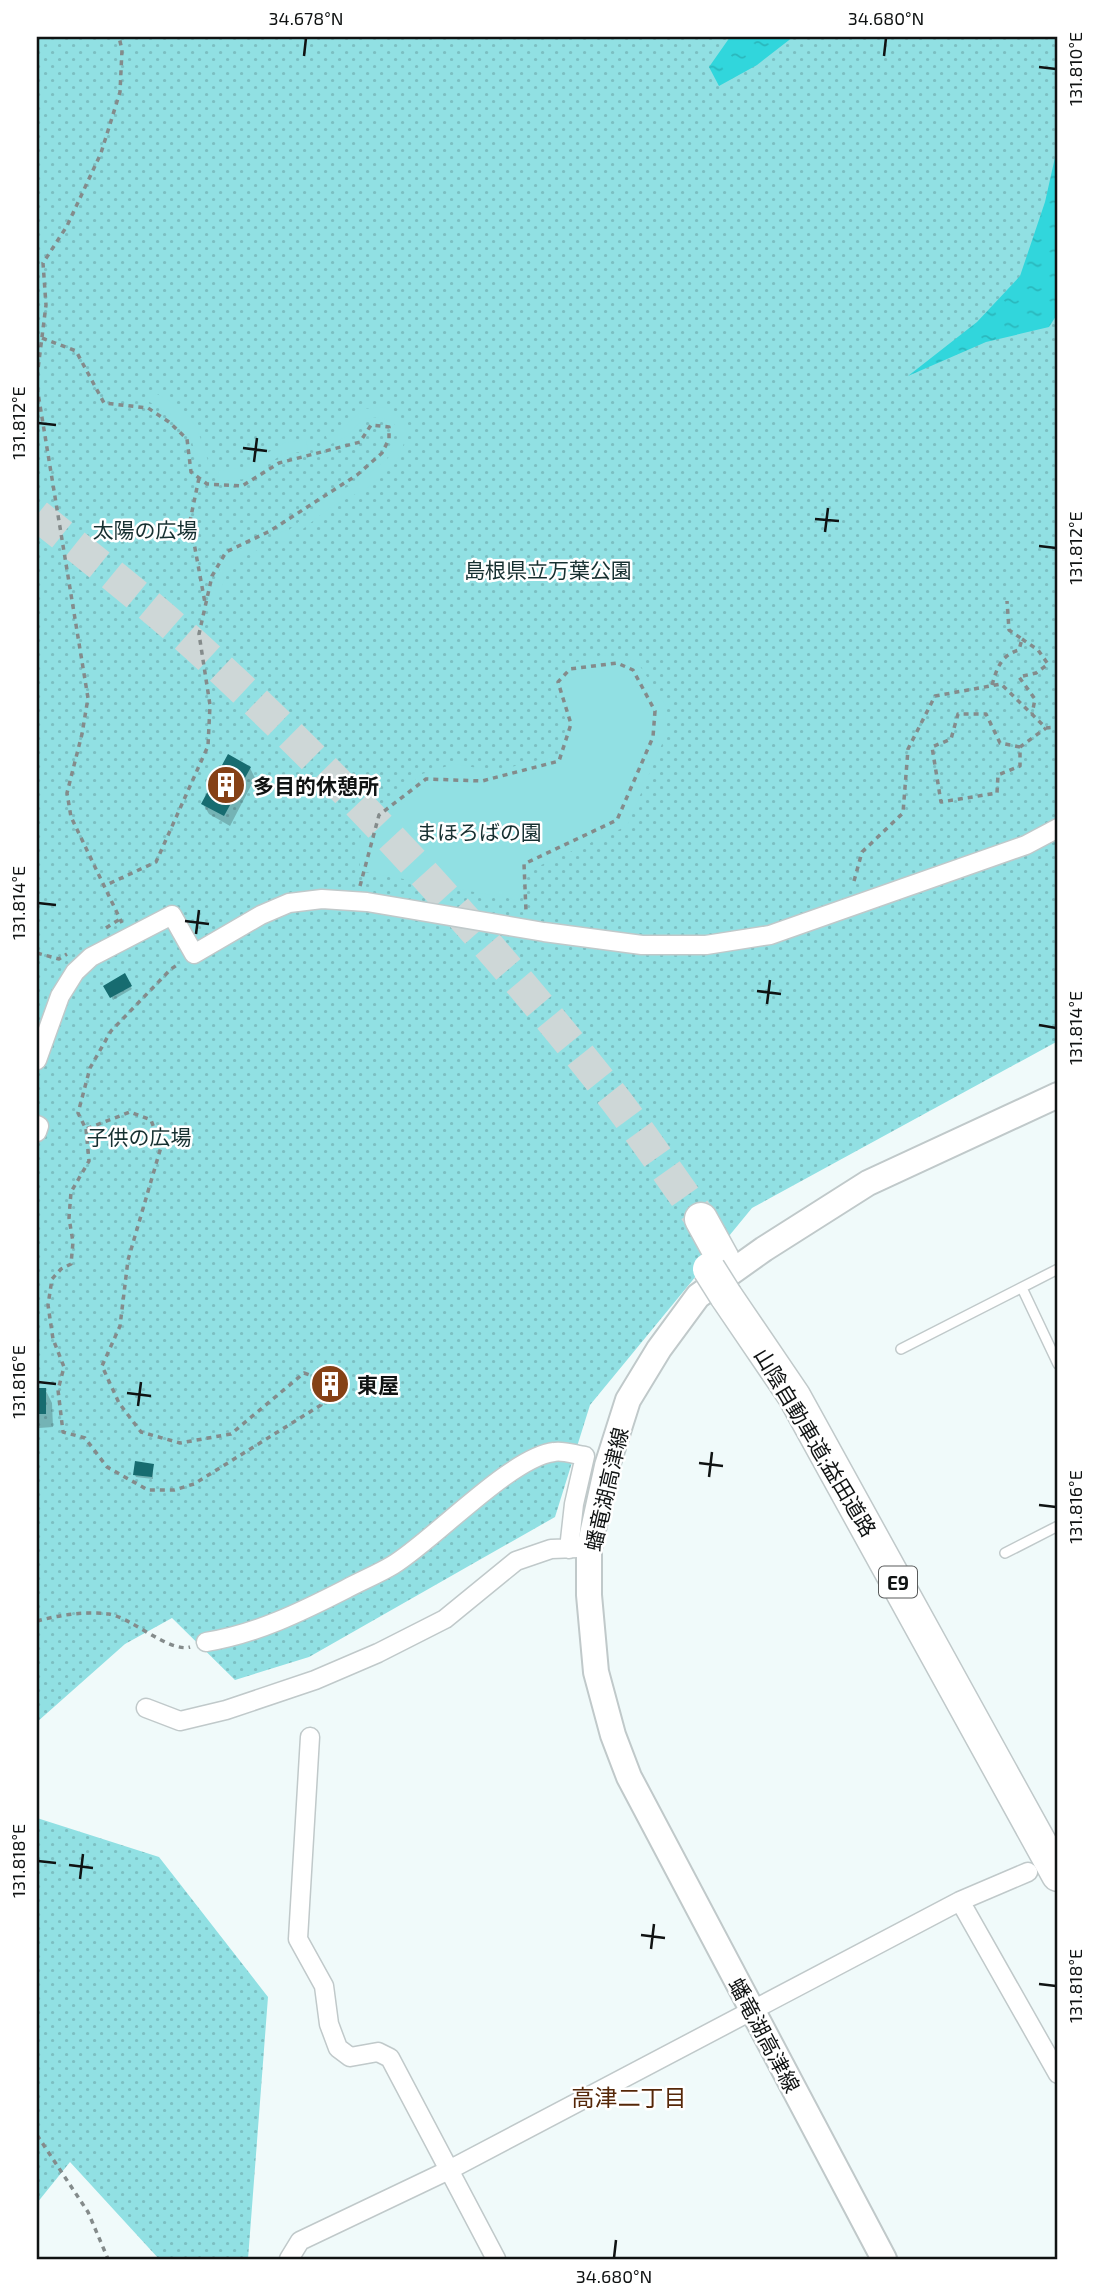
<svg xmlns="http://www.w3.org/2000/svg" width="1095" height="2296" viewBox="0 0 1095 2296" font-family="'Exo 2','Noto Sans JP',sans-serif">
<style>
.park{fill:url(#park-dots)}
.garden{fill:#91e0e3}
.water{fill:url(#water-ripples)}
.shadow{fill:#0003}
.building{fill:#176c70}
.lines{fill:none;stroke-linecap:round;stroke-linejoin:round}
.motorway-tunnel{stroke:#ced7d7;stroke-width:32;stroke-dasharray:32 16;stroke-linecap:butt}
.service-casing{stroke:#c0c9ca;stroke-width:12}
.minor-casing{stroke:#c0c9ca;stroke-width:21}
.secondary-casing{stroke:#c0c9ca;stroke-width:28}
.motorway-casing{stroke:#c0c9ca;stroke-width:35}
.path{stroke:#848b8b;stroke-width:3.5;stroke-dasharray:5 5;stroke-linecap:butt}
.service{stroke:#fff;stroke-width:9}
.minor{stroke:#fff;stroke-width:18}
.secondary{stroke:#fff;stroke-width:24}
.motorway{stroke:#fff;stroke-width:32}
.motorway-bridge-casing{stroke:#c0c9ca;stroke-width:35;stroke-linecap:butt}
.motorway-bridge{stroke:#fff;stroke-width:32}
.ticks{fill:none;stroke:#101313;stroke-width:2.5}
.labels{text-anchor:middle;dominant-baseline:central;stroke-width:5;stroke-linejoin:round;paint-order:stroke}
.shield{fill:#fff;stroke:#585a5a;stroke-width:2}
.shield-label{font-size:19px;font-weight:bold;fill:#101313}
.park-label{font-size:21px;fill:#173031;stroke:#fff}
.poi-label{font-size:21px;font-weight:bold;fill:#101313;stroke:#fff;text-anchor:start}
.street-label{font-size:21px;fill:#101313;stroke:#fff}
.neighbourhood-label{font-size:23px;fill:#552708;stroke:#fff}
.neatline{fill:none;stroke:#101313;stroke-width:2.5}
.ticks-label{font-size:18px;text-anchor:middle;fill:#101313}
</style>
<defs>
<pattern id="park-dots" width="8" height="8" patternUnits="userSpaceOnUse" patternTransform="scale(1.75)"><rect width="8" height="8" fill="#91e0e3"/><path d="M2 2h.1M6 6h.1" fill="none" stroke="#7cbfc2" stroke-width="1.8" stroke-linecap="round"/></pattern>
<pattern id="water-ripples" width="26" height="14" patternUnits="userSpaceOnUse" patternTransform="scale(1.75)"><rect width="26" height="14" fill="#31d6dc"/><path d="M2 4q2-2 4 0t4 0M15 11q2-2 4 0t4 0" fill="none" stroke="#2ab7bc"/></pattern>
</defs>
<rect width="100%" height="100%" fill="#f0fafa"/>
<path class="park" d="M 37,37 L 1058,37 L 1058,1041 L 752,1208 L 590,1405 L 555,1517 L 309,1657 L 235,1680 L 172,1618 L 125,1644 L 37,1722 Z
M 37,1818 L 159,1857 L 268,1997 L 248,2259 L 159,2259 L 70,2162 L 37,2203 Z"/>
<path class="garden" d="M 151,391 C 190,411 196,419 208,461 L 199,464 L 190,436 L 174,416 L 146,400 Z
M 385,407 L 403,420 L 407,436 L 396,463 L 367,488 L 331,507 L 290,539 L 280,543 L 277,533 L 289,530 L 327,498 L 362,479 L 388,458 L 398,436 L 395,425 L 381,417 L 363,419 L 347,436 L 329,445 L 326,436 L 345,427 L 362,409 Z
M 306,439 L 308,451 L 283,454 L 245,479 L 217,482 L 219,471 L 244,467 L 284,443 Z
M 258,540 L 262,548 C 227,564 228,569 216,604 L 209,598 C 221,563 222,556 258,540 Z
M 602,655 L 636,660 L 666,706 L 665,737 L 627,826 L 528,871 L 518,900 L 360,871 L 359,847 L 363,821 L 422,774 L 454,764 L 495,771 L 559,755 L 567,723 L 551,681 L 563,666 Z"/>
<path class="water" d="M 730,37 L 793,37 L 757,65 L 719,86 L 709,67 Z
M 1058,144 L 1058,313 L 1049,327 L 986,342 L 908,376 L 977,322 L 1020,276 L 1045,202 Z"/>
<path class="shadow" d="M 250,768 L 255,778 L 230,826 L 209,814 L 203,804 Z
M 124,976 L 132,989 L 113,1000 L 105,986 Z
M 337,1378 L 341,1391 L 326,1395 L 325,1393 Z
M 45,1389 L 52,1403 L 53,1427 L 39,1428 L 37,1425 L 37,1390 Z
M 153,1465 L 153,1479 L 136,1477 L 135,1475 Z"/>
<path class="building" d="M 228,754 L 251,767 L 224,816 L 201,804 Z
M 125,973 L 132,986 L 110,998 L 103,986 Z
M 336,1374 L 341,1388 L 323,1394 L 319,1379 Z
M 37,1388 L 46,1388 L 46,1414 L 37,1414 Z
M 135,1461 L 154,1464 L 152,1477 L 133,1475 Z"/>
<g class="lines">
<path class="motorway-tunnel" d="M 37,515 C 101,566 165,616 224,672 C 365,803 495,947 614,1098 C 644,1137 672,1179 701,1219"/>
<defs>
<path id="service" d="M 1022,1288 L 1058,1364
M 901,1349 L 1058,1269
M 1005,1553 L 1058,1526"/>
<path id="minor" d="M 37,1060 L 60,996 L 75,972 L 91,957 L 172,915 L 194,954 L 261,915 L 289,903 L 322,899 L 367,902 L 544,932 L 642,945 L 706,945 L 770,935 L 1026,845 L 1058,828
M 37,1125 L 39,1126 L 37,1132
M 206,1642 C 256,1634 301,1612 346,1589 C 361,1581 378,1574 393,1565 C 435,1539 511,1457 554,1452 C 563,1450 576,1455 585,1456 L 574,1504 L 569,1549
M 146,1708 L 180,1721 L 226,1710 L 315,1680 L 378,1653 L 445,1619 L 516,1561 L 551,1549 L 578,1548
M 310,1737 L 298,1939 L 324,1986 L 329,2024 L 338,2048 L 350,2057 L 378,2052 L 390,2058 L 496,2259
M 960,1901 L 1058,2074
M 289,2259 L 300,2241 L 449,2170 L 960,1901 L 1028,1872"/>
<path id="secondary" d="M 884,2259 L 629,1777 L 613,1735 L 596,1672 L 589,1595 L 589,1548 L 607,1466 L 628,1400 L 659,1349 L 698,1296 L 764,1249 L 868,1183 L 1058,1095"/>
<path id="motorway" d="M 701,1219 L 723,1259
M 726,1296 L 794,1396 L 1058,1875"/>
</defs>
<use href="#service" class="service-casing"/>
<use href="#minor" class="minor-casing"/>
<use href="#secondary" class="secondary-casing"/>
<use href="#motorway" class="motorway-casing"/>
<path class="path" d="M 42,338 L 76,351 L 104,403 L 148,408 L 169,422 L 187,439 L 191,472 L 207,484 L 242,486 L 279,463 L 360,442 L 371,425 L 389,427 L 389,439 L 382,453 L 357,475 L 270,531 L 226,552 L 212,576 L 199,634 L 210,705 L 208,746 L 156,862 L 104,886
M 37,377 L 46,305 L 43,263 L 67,226 L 101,153 L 120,92 L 122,50 L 119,37
M 37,387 L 88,698 L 82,734 L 67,793 L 71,817 L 122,923
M 199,478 L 190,521 L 205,603
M 1022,639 L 1038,650 L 1048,664 L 1036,673 L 1019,677 L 1035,699 L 1032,714
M 992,685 C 997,668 1001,655 1019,650 L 1022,639 L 1009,630 L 1007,601
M 1020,747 L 1000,743 L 986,714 L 958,714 L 951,739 L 932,747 L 941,802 L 997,793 L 998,775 L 1020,766 L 1020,747 L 1046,728
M 854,881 L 862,852 L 903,813 L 908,749 L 935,696 L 1001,684 L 1046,728 L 1058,727
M 360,886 L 379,815 L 426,779 L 482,781 L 559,761 L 571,724 L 558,682 L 570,669 L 617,663 L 633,670 L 655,711 L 653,737 L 617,820 L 524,864 L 526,911
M 106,928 L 120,919
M 37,953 L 59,959 L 67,954
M 86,1129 L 89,1161 L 71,1192 L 69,1218 L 73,1242 L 71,1264 L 61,1269 L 52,1279 L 48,1305 L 53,1339 L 64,1367 L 58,1390 L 63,1432 L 85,1438 L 107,1467 L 148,1490 L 174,1490 L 194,1484 L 321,1405 L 315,1377 L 304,1373 L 231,1434 L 180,1443 L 141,1432 L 119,1403 L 102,1366 L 120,1326 L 128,1260 L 161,1147 L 151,1120 L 130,1112 L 86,1129 L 78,1113 L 90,1068 L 111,1031 L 171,969 L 180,963
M 37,1621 C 60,1615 84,1611 109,1614 C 130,1617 170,1653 190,1647
M 37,2135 L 88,2212 L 108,2259"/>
<use href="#service" class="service"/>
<use href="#minor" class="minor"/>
<use href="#secondary" class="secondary"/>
<use href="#motorway" class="motorway"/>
<defs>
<path id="motorway-bridge" d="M 709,1269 L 726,1296"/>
</defs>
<use href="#motorway-bridge" class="motorway-bridge-casing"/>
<use href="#motorway-bridge" class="motorway-bridge"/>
</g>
<path class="ticks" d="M 304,56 L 306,38M 884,56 L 886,38M 1039,67 L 1056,69M 38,423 L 56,425M 243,448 L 267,451M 254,462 L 257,438M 815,519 L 839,521M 825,532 L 828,508M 1039,546 L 1056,548M 38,903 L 56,905M 185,921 L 209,924M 196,934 L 199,910M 757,991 L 781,994M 767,1004 L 770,980M 1039,1025 L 1056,1028M 38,1382 L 56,1384M 127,1393 L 151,1396M 138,1406 L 141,1382M 699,1463 L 723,1466M 709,1477 L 712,1452M 1039,1505 L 1056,1507M 38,1861 L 56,1863M 69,1865 L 93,1868M 80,1879 L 83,1854M 641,1935 L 665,1938M 651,1949 L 654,1924M 1039,1984 L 1056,1986M 614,2258 L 616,2240"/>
<defs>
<symbol id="building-disc" viewBox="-11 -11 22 22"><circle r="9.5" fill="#854116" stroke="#fff"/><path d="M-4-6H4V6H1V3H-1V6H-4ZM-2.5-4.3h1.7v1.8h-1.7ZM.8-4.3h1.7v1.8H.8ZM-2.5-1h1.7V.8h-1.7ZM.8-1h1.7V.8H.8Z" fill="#fff"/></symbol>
</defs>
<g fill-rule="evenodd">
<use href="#building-disc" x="204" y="763" width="44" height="44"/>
<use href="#building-disc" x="308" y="1362" width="44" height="44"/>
</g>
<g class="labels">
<rect class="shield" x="879" y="1566.5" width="38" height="31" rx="5"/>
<g class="shield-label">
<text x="898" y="1582">E9</text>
</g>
<g class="park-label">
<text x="145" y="529">太陽の広場</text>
<text x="548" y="569">島根県立万葉公園</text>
<text x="479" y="831">まほろばの園</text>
<text x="139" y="1136">子供の広場</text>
</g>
<g class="poi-label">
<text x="253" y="785">多目的休憩所</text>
<text x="357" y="1384">東屋</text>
</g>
<g class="street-label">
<text transform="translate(816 1442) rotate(59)">山陰自動車道;益田道路</text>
<text transform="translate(606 1489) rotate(-77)">蟠竜湖高津線</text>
<text transform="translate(765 2035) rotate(62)">蟠竜湖高津線</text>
</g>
<g class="neighbourhood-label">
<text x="629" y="2097">高津二丁目</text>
</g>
</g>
<rect width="1095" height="2296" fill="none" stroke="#ffffff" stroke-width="77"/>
<rect x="38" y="38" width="1018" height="2220" class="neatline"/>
<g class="ticks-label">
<text x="306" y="25">34.678°N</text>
<text x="886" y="25">34.680°N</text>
<text transform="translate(1076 69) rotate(-90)" y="6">131.810°E</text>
<text transform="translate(19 423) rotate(-90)" y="6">131.812°E</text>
<text transform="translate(1076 548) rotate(-90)" y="6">131.812°E</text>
<text transform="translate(19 903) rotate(-90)" y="6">131.814°E</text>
<text transform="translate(1076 1028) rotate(-90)" y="6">131.814°E</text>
<text transform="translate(19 1382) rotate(-90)" y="6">131.816°E</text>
<text transform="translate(1076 1507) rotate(-90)" y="6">131.816°E</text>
<text transform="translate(19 1861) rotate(-90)" y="6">131.818°E</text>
<text transform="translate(1076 1986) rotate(-90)" y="6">131.818°E</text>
<text x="614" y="2283">34.680°N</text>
</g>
</svg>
